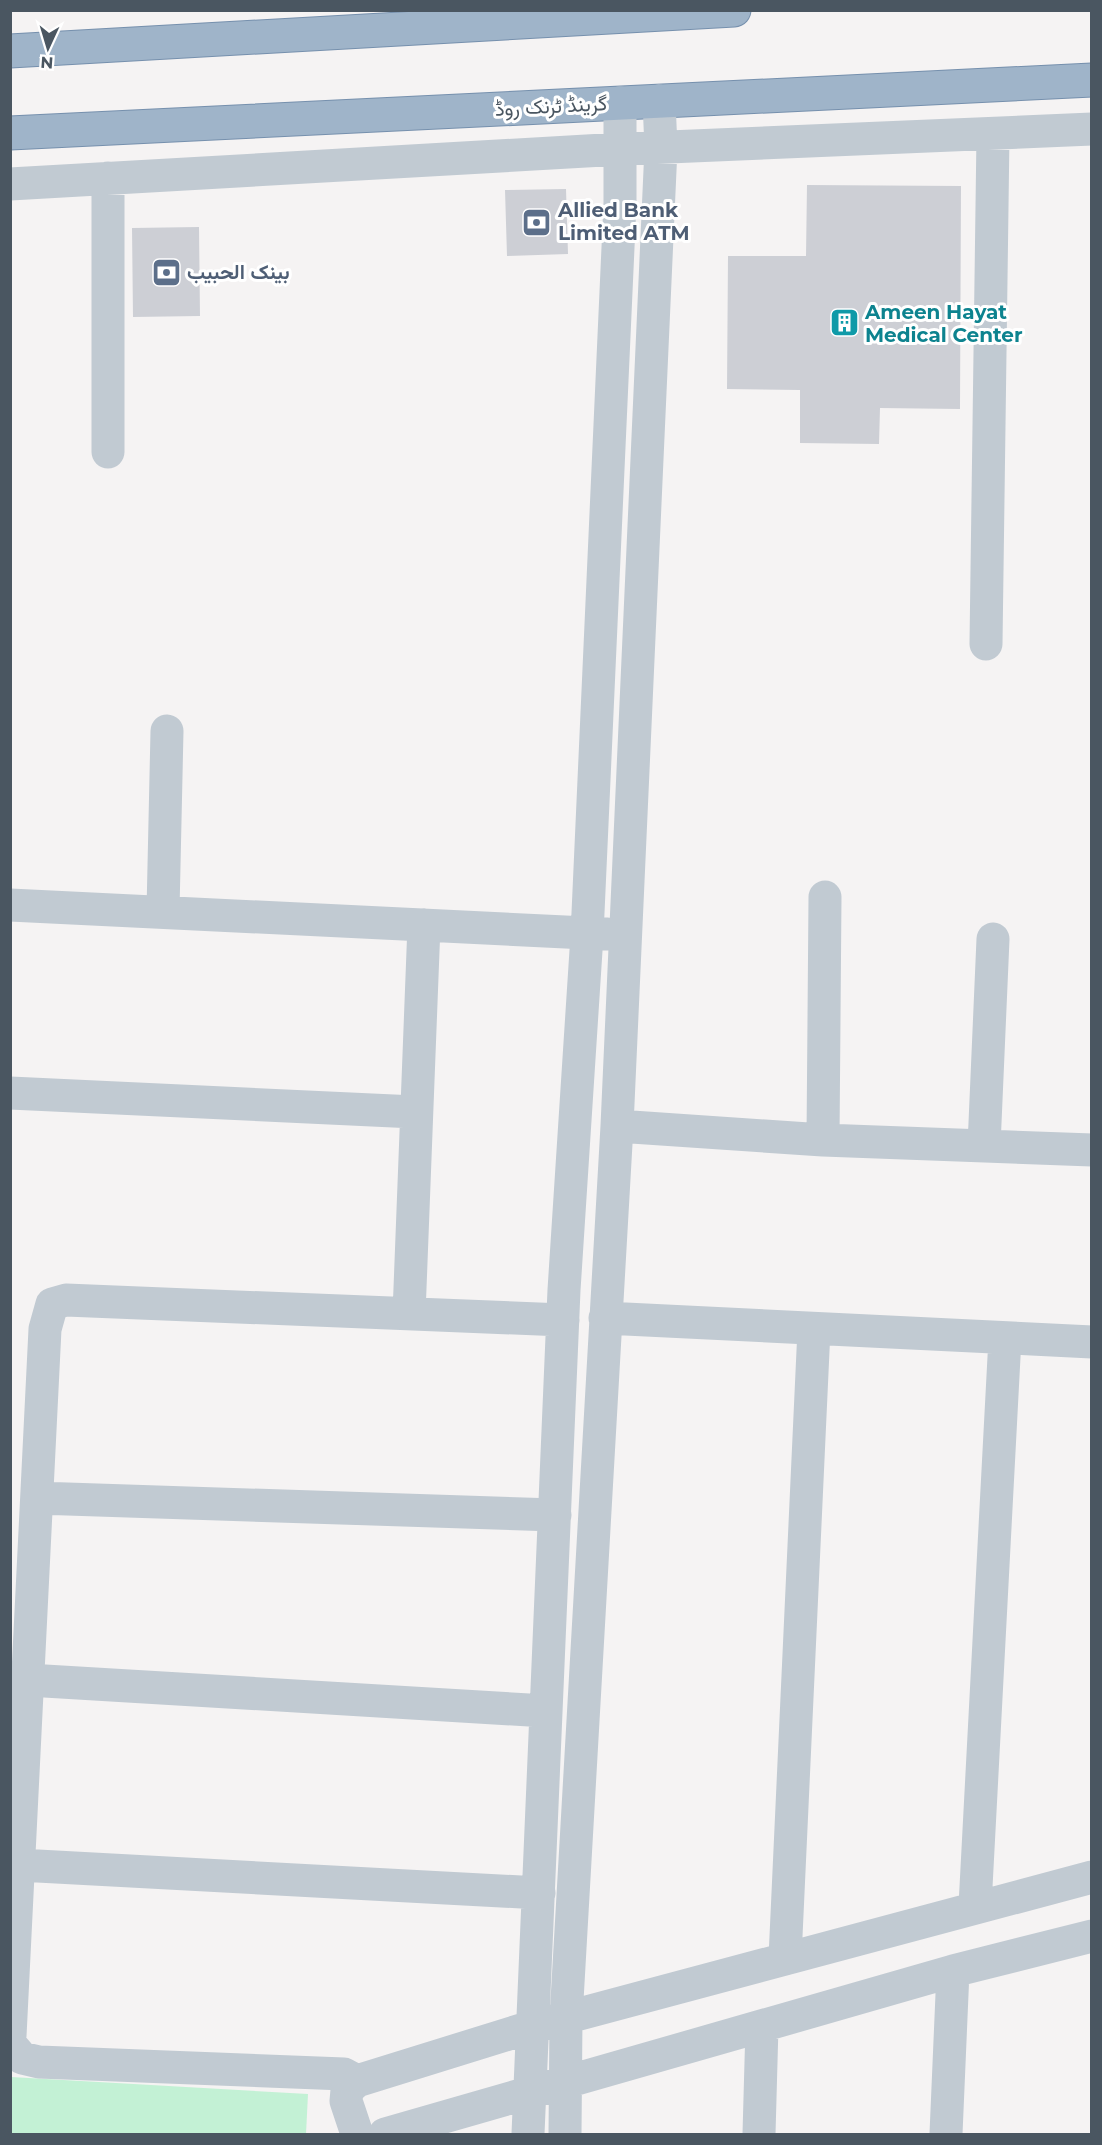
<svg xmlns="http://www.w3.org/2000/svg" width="1102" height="2145" viewBox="0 0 1102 2145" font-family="Montserrat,Vazirmatn,sans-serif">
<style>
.green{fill:#c3f1d5}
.building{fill:#cdcfd5}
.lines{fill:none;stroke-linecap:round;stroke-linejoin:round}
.trunk-casing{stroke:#7690ad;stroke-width:35}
.minor{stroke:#c1cad2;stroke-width:33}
.trunk{stroke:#9fb4c9;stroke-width:33}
.labels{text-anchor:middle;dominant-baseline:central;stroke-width:6;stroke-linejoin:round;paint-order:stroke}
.street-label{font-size:20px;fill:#4a5661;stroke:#fff}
.service-label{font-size:20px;font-weight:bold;fill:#4e5e75;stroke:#fff;text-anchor:start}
.culture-label{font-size:20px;font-weight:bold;fill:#0d838f;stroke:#fff;text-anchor:start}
</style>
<rect width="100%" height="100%" fill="#f5f3f3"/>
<path class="green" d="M 11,2077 L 308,2094 L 306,2134 L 11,2134 Z"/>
<path class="building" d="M 807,185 L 961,186 L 960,409 L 880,408 L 879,444 L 800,443 L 800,390 L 727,389 L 728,256 L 806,256 Z
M 566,189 L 568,254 L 507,256 L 505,190 Z
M 199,227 L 200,316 L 133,317 L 132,228 Z"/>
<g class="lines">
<defs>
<path id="trunk" d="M 10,51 L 734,10
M 10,133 L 1092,80"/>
</defs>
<use href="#trunk" class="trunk-casing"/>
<path class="minor" d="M 108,178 L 108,452
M 10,184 L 621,149 L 1092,129
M 986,644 L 993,134
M 10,905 L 607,934
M 163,911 L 167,731
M 10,1093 L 415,1112
M 617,1126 L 823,1140 L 1092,1150
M 823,1140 L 825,897
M 984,1146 L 993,939
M 409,1314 L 424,925
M 605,1318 L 1092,1342
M 37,1498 L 555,1515
M 28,1680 L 546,1711
M 19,1865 L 539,1893
M 975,1906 L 1005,1338
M 785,1958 L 814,1329
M 10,2036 L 45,1329 L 52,1304 L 66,1300 L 563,1320
M 10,2044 L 22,2058 L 39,2062 L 344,2074 L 357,2081
M 357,2134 L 346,2101 L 347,2090 L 357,2081 L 531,2027 L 1092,1877
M 385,2134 L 953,1971 L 1092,1936
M 528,2134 L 564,1290 L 587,935 L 620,203 L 620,103
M 565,2134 L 566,2018 L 617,1126 L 661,148 L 659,101
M 759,2134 L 762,2026
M 946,2134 L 953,1971"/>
<use href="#trunk" class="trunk"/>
</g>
<defs>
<symbol id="bank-square" viewBox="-11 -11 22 22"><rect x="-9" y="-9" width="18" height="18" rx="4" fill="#5c6f8a" stroke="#fff"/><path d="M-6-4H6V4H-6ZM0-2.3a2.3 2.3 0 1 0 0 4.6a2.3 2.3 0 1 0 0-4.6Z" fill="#fff"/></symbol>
<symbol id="building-square" viewBox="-11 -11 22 22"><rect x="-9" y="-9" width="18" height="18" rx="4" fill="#0f9aa8" stroke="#fff"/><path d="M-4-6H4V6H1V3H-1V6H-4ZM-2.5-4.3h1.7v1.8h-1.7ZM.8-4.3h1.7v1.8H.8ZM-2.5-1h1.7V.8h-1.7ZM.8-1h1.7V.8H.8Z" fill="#fff"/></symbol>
</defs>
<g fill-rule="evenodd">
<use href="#bank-square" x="520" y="206" width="33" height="33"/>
<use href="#bank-square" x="150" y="256" width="33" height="33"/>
<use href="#building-square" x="828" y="306" width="33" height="33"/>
</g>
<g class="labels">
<g class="street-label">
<text transform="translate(551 106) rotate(-3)">گرینڈ ٹرنک روڈ</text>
</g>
<g class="service-label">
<text x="558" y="210">Allied Bank<tspan x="558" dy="23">Limited ATM</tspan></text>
<text x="187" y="272">بينک الحبيب</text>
</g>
<g class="culture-label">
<text x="865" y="312">Ameen Hayat<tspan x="865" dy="23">Medical Center</tspan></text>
</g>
</g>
<rect width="1102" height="2145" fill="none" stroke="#4a5661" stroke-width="24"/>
<g transform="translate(48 48) rotate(184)" stroke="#ffffff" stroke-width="4.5" paint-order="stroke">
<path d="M0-4.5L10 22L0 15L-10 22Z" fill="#4a5661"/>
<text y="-9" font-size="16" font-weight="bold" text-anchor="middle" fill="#4a5661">N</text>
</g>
</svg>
